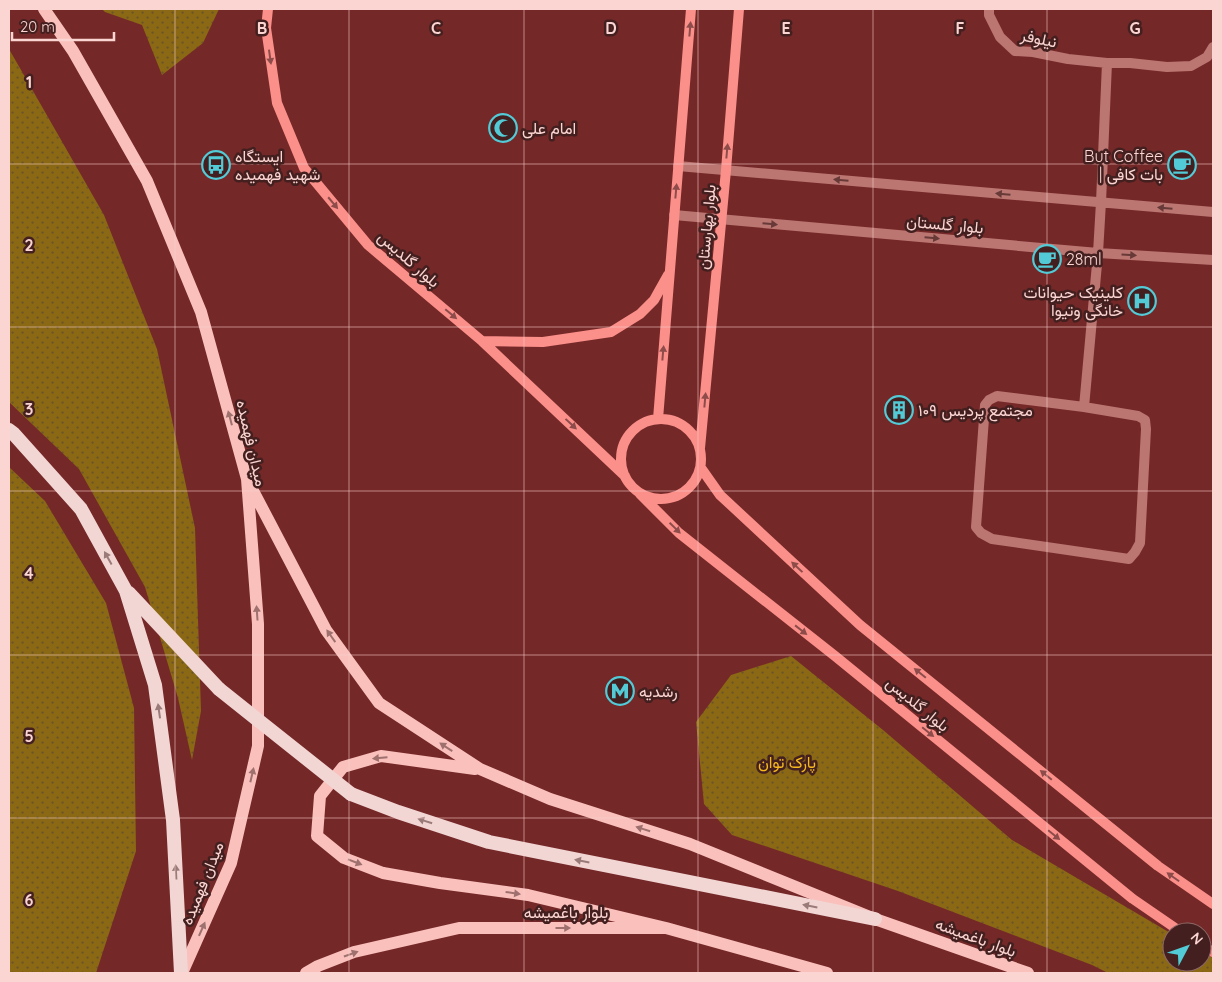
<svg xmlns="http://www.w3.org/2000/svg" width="1222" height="982" viewBox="0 0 1222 982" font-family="Quicksand,Vazirmatn,sans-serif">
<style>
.grass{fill:url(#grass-dots)}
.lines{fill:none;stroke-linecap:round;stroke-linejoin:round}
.service{stroke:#bb7672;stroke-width:10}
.minor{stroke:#bb7672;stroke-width:10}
.tertiary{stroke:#bb7672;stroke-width:10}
.secondary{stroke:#fb8f8a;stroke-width:10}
.primary{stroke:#f9c0bc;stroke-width:12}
.trunk{stroke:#f2d6d4;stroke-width:14}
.trunk-bridge{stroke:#f2d6d4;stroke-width:14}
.oneway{fill:#8d4c4a}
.oneway2{fill:#673a38}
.oneway3{fill:#9e706e}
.oneway4{fill:#9a7b7a}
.grid{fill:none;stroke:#fbd5d2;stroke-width:1;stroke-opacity:0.55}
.labels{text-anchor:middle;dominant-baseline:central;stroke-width:5;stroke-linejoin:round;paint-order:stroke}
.street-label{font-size:16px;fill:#fbd5d2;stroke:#43201f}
.poi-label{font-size:16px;fill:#fbd5d2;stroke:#43201f;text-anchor:start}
.park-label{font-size:16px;fill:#f6ba1d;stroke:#43201f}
.grid-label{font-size:16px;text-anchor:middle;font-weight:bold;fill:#fbd5d2;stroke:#43201f;stroke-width:5;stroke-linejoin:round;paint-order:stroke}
</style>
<defs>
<pattern id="grass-dots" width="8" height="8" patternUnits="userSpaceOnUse" patternTransform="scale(1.25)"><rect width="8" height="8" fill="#8a6814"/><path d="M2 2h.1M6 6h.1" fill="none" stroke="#6a542a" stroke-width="1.8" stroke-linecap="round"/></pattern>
</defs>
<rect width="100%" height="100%" fill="#752828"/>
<path class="grass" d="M 102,9 L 219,9 L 203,43 L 162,75 L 142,25 L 105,12 Z
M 9,49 L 104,215 L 157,349 L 195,528 L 201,711 L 192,760 L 178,698 L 145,587 L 79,469 L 9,402 Z
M 9,467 L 45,501 L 106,603 L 134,708 L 136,851 L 96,973 L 9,973 Z
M 791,656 L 883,730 L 1012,840 L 1172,934 L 1172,962 L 1202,962 L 1202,952 L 1213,958 L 1213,973 L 1108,973 L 1092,965 L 898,891 L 732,835 L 704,804 L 696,722 L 731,675 Z"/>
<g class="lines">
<path class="service" d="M 1084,407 L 1138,416 L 1145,420 L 1146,429 L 1140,543 L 1135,552 L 1129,559 L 992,539 L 981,533 L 976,527 L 985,405 L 989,400 L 997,396 L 1084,407 L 1098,253"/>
<path class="minor" d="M 989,9 L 989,15 L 1000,37 L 1015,51 L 1033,52 L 1068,59 L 1107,63 L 1101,202
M 1107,63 L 1130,63 L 1167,67 L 1191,66 L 1207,57 L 1213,47"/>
<path class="tertiary" d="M 678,166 L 1213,212
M 674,215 L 1098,253 L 1213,260
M 1098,253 L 1101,202"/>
<path class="secondary" d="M 268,9 L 266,28 L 277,103 L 304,168 L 368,245 L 482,341 L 625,476
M 482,341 L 543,342 L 611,332 L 640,314 L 654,300 L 668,275
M621 459a40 40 0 1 1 80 0a40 40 0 1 1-80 0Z
M 658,419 L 691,9
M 700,448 L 726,170 L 739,9
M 701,468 L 720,495 L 860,625 L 1158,866 L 1213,904
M 640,494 L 679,533 L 835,656 L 1133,899 L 1181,932
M 1202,946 L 1213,952"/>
<path class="primary" d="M 44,9 L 73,51 L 147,181 L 201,312 L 247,479 L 258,624 L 258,746 L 231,863 L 182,973
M 250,485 L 326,630 L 379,703 L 480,769 L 550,799 L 690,844 L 875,919 L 1028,973
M 475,769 L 381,756 L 343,767 L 320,796 L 317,836 L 344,858 L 383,873 L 440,883 L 528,895 L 666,928
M 306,973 L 318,966 L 354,952 L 459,928 L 666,928 L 827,973"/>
<path class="trunk" d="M 9,430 L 13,433 L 81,509 L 126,591 L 155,685 L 173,820 L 181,973
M 129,593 L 219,689
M 351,794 L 398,812 L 489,842 L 875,919"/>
<path class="trunk-bridge" d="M 219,689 L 351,794"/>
</g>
<defs><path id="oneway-solid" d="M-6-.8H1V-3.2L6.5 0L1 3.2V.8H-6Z" transform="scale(1.25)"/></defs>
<g class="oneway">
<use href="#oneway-solid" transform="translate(690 29) rotate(-85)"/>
<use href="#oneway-solid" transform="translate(270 57) rotate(82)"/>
<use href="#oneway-solid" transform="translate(727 151) rotate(-85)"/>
<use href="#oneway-solid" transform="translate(676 191) rotate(-85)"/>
<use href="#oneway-solid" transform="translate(333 203) rotate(50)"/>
<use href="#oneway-solid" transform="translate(451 314) rotate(40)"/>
<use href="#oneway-solid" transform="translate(663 353) rotate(-85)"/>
<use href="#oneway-solid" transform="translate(705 400) rotate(-85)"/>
<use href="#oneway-solid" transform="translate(571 424) rotate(43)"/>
<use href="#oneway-solid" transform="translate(675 528) rotate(44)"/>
<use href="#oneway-solid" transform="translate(797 567) rotate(-137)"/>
<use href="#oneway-solid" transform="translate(801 630) rotate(38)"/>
<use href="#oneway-solid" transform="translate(920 673) rotate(-141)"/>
<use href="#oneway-solid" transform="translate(928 732) rotate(39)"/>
<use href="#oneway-solid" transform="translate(1046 775) rotate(-141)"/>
<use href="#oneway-solid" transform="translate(1054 835) rotate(39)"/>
<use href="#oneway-solid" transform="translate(1173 877) rotate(-145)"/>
</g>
<g class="oneway2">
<use href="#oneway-solid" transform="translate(841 180) rotate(-175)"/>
<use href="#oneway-solid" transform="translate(1003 194) rotate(-175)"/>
<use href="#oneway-solid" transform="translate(1165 208) rotate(-175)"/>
<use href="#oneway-solid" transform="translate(770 224) rotate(5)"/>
<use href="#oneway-solid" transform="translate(932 238) rotate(5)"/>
<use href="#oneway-solid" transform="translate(1129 255) rotate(4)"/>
</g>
<g class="oneway3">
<use href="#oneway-solid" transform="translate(230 418) rotate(-105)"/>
<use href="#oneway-solid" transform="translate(257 613) rotate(-94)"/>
<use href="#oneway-solid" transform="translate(331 636) rotate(-125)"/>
<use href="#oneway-solid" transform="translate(446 747) rotate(-147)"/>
<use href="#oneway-solid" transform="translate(380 758) rotate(175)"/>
<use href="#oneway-solid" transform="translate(252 775) rotate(-77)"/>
<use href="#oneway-solid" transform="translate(643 829) rotate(-162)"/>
<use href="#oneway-solid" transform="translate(355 862) rotate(21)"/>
<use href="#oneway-solid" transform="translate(513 893) rotate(8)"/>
<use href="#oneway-solid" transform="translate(563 928)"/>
<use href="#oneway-solid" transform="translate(202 929) rotate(-66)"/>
<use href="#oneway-solid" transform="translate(351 954) rotate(-19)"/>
</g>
<g class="oneway4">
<use href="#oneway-solid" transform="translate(108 558) rotate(-119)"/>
<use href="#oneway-solid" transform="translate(159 711) rotate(-98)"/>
<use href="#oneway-solid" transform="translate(425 821) rotate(-162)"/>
<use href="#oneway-solid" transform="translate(582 861) rotate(-169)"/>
<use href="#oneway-solid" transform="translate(176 872) rotate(-93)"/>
<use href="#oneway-solid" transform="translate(810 906) rotate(-169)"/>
</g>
<path class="grid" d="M 175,9 L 175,973M 349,9 L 349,973M 524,9 L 524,973M 698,9 L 698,973M 873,9 L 873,973M 1047,9 L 1047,973M 9,164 L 1213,164M 9,327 L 1213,327M 9,491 L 1213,491M 9,655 L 1213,655M 9,818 L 1213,818"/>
<defs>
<symbol id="mosque-ring" viewBox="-11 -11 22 22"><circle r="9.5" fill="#43201f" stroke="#52cbd7" stroke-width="1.5"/><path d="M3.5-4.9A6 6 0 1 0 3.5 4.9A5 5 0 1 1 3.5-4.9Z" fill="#52cbd7"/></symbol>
<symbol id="bus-ring" viewBox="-11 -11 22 22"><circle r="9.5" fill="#43201f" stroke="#52cbd7" stroke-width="1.5"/><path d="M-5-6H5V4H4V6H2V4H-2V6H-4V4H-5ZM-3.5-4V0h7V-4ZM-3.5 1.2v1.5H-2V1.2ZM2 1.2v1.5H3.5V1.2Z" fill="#52cbd7"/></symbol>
<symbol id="cafe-ring" viewBox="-11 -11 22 22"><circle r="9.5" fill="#43201f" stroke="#52cbd7" stroke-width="1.5"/><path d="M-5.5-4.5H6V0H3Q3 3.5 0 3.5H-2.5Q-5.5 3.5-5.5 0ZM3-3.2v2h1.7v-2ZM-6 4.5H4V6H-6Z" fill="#52cbd7"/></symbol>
<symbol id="hospital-ring" viewBox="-11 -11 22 22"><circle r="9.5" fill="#43201f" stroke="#52cbd7" stroke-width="1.5"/><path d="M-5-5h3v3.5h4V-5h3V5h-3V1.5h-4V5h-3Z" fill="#52cbd7"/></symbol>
<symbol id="building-ring" viewBox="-11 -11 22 22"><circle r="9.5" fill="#43201f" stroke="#52cbd7" stroke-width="1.5"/><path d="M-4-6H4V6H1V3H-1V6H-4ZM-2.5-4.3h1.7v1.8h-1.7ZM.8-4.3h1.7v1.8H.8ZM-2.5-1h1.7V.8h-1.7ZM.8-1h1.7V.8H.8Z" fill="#52cbd7"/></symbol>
<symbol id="metro-ring" viewBox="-11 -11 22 22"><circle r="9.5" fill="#43201f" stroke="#52cbd7" stroke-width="1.5"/><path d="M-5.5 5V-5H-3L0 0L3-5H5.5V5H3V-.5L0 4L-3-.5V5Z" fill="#52cbd7"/></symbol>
</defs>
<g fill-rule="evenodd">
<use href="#mosque-ring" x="487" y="112" width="32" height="32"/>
<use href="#bus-ring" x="200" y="149" width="32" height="32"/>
<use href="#cafe-ring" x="1166" y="149" width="32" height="32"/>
<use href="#cafe-ring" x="1031" y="243" width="32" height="32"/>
<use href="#hospital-ring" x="1126" y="285" width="32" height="32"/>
<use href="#building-ring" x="883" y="394" width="32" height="32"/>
<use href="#metro-ring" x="604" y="675" width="32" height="32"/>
</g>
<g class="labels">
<g class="street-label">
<text transform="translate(1039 38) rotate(12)">نیلوفر</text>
<text transform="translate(945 224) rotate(5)">بلوار گلستان</text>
<text transform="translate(706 227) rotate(-85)">بلوار بهارستان</text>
<text transform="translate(409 259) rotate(41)">بلوار گلدیس</text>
<text transform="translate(252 443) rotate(77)">میدان فهمیده</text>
<text transform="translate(918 704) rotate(39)">بلوار گلدیس</text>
<text transform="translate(202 883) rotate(-68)">میدان فهمیده</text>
<text x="566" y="912">بلوار باغمیشه</text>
<text transform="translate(976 937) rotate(20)">بلوار باغمیشه</text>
</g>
<g class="poi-label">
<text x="522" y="128">امام علی</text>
<text x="235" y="156">ایستگاه<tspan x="235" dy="18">شهید فهمیده</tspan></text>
<text x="1163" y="156" text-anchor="end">But Coffee<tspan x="1163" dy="18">| بات کافی</tspan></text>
<text x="1066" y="259">28ml</text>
<text x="1123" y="292" text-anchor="end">کلینیک حیوانات<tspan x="1123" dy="18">خانگی وتیوا</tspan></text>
<text x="918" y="410">مجتمع پردیس ۱۰۹</text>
<text x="639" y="691">رشدیه</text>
</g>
<g class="park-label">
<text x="787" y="762">پارک توان</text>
</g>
</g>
<g class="grid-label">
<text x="262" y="34">B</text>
<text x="436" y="34">C</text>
<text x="611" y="34">D</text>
<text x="786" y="34">E</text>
<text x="960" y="34">F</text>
<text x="1135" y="34">G</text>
<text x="29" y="88">1</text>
<text x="29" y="251">2</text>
<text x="29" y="415">3</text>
<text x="29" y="579">4</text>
<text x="29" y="742">5</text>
<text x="29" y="906">6</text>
</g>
<rect width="1222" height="982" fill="none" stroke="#fbd5d2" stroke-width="20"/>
<g transform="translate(1187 947) rotate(49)"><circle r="24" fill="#43201f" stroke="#8d6867"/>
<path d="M0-4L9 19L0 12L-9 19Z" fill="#52cbd7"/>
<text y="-8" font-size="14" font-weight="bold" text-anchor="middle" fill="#fbd5d2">N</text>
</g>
<path d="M12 32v8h102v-8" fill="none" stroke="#fbd5d2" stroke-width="2.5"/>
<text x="20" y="32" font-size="15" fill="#fbd5d2" stroke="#43201f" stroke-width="4" paint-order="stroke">20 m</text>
</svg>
